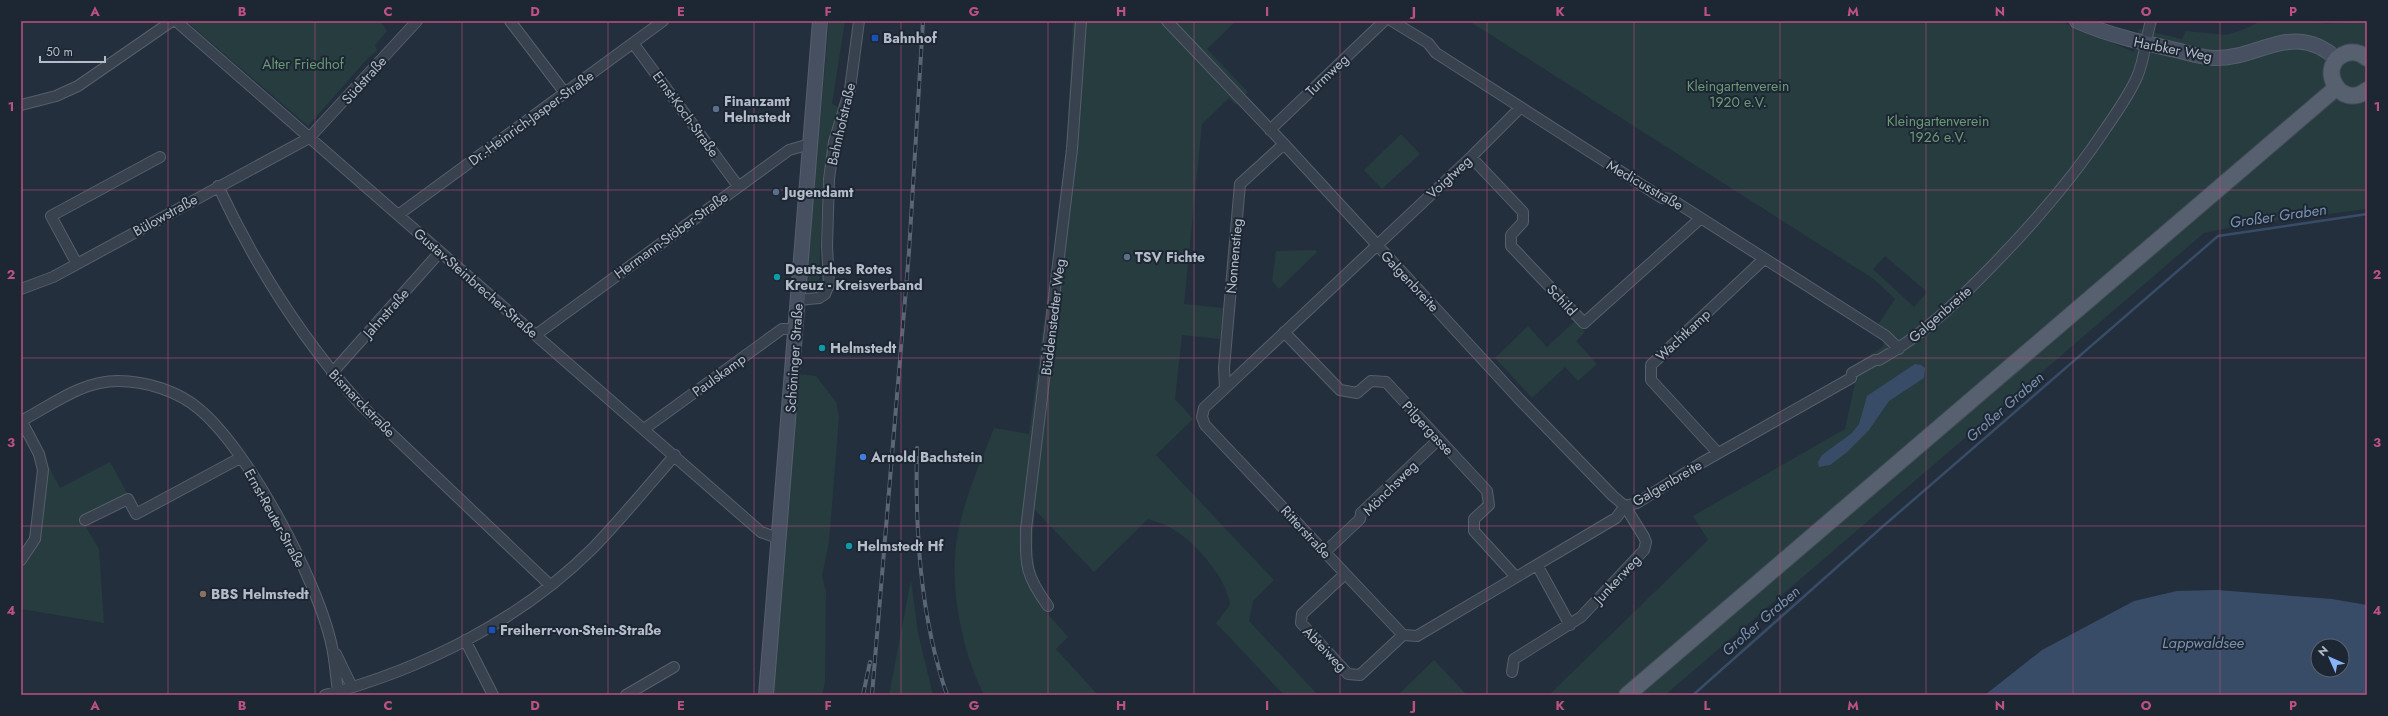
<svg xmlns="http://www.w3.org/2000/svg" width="2388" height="716" viewBox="0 0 2388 716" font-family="Jost,sans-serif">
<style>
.green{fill:#263c3f;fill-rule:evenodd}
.water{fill:#394c67;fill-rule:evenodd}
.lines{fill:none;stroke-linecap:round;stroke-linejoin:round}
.stream{stroke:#394c67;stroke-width:2.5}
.street-casing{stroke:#565f6c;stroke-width:12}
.secondary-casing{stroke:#565f6c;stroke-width:16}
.primary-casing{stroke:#414a57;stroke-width:18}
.street{stroke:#38414e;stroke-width:10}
.secondary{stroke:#465061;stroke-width:14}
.primary{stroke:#56606e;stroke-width:16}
.rail-casing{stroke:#5a6575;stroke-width:4}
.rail{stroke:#1d2633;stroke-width:2.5;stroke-dasharray:8;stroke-linecap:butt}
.grid{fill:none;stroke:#bd5182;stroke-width:1;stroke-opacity:0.55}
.transit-dot{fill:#1a4fb4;stroke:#1d2633;stroke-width:1.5}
.service-dot{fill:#5c6f8a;stroke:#1d2633;stroke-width:1.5}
.culture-dot{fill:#0f9aa8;stroke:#1d2633;stroke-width:1.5}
.shop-dot{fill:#3f7fe0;stroke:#1d2633;stroke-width:1.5}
.education-dot{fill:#8d6e63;stroke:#1d2633;stroke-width:1.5}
.labels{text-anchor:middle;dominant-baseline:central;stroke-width:4;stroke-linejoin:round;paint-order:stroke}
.poi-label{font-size:14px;font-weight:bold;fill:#b4bcc9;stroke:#1d2633;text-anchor:start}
.street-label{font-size:14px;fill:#b4bcc9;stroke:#1d2633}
.park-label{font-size:14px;fill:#6b9a76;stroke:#1d2633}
.water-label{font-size:15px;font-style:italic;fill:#7c92b1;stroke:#1d2633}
.neatline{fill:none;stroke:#bd5182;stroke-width:1.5}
.grid-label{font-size:13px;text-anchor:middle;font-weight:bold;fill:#bd5182}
</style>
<rect width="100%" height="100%" fill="#242f3e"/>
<path class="green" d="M 186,21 L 380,21 L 387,31 L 375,45 L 377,51 L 368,58 L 308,126 Z
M 829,21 L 845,21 L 832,104 L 839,108 L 823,175 L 819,279 L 811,286 L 805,287 Z
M 1073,21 L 1236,21 L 1207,49 L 1248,92 L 1236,105 L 1229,98 L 1202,124 L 1184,304 L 1223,308 L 1220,339 L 1182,335 L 1175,399 L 1193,419 L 1156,455 L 1274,580 L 1253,601 L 1249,621 L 1318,695 L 1284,695 L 1216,623 L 1230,605 C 1228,579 1193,539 1169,527 C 1163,523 1155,522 1148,519 L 1094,572 L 1035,510 C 1032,544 1029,571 1049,599 L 1042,607 L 1068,637 L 1056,649 L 1098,695 L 984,695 C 961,649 948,582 958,532 C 965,496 981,462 994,428 L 1029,434 L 1066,158 Z
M 1469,21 L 2060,21 L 2134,52 L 2139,29 L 2182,39 L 2186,31 L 2226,35 L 2245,29 L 2261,21 L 2314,21 C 2331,27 2349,19 2367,23 L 2367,209 L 2247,224 L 2204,233 L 1665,695 L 1549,695 L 1708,540 L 1693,516 L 1845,429 L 1855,383 L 1863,359 L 1883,347 L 1884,341 L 1878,325 L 1895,299 L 1875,280 L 1844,260 ZM 1885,256 L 1927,292 L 1914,307 L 1873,269 Z
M 1401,134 L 1420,154 L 1382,189 L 1364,170 Z
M 1315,250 L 1317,252 L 1279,289 L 1272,281 L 1276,251 Z
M 1575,321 L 1585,332 L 1576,341 L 1597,364 L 1578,381 L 1565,367 L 1532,398 L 1495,358 L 1528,326 L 1547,347 Z
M 797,374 L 816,376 L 836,402 L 839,417 L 829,542 L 822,576 L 826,592 L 825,682 L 822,695 L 771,695 Z
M 110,462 L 127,493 L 80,517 L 99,549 L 104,623 L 21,609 L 21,563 L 31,550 L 42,503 L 47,463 L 60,488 Z
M 911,580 L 918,633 L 933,695 L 889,695 Z
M 1434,660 L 1467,695 L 1398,695 Z"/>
<path class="water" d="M 1915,364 L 1921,365 L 1925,368 L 1924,378 L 1889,401 L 1869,430 L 1846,453 L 1830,465 L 1819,467 L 1818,462 L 1822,455 L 1852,433 L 1859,424 L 1867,396 Z
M 2217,590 L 2332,599 L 2367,605 L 2367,695 L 1985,695 L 2042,650 L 2134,601 L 2177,591 ZM 2318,646 L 2342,646 L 2342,670 L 2318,670 Z"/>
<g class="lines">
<path class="stream" d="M 1693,695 L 1881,528 L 2218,236 L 2367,214"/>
<defs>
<path id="street" d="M 176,21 L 761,532 L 780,539
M 510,21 L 565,93
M 1167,21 L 1284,144 L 1520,400 L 1613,496 L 1625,506 L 1637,503 L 1701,463 L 1851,378 L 1852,373 L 1875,360 L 1879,360 C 1923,335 1957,302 1992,266 C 2034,223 2073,178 2106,128 C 2117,112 2129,95 2137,77 C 2145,59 2145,40 2151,21
M 1392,21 L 1428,43 L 1436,53 L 1662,198 L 1671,199 L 1886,336 L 1899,349
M 633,43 L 738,186
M 21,105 L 56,96 L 78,86 L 172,21
M 1270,130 L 1384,21
M 1471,157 L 1523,212 L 1523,222 L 1511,235 L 1511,246 L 1584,323 L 1701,218
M 218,186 C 255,265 302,339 360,404 L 550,585
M 398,215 L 663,21
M 77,264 L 51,216 L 160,157
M 21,289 L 53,277 L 309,138 L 417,21
M 798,300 L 819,298 L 825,294 L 829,285 L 827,246 L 829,179 L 834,142 L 850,89 L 859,21
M 1284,332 L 1340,390 L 1357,393 L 1371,381 L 1386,382 L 1487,491 L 1489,505 L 1474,519 L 1474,531 L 1516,577
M 537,334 L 789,150 L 810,144
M 332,373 L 440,252
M 1225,388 L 1224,368 L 1240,184 L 1284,144
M 21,421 C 52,405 81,381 118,381 C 146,381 178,391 199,409 C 249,450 319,583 332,647 C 335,661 336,677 338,692
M 644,429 L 782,329 L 796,329
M 1718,453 L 1651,380 L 1651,365 L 1764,259
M 85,520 L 128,499 L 136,514 L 240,458
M 1325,552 L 1360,519 L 1361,513 L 1438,440
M 21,560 L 35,539 L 43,470 L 39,454 L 21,420
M 1537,565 L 1570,625
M 1345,574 L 1302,614 L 1301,623 L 1348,674 L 1360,675 L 1403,635
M 1048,606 C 1026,576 1025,565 1026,529 L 1072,149 L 1081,21
M 465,640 L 493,695
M 336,654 L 352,687
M 1512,672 L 1514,659 L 1581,617 L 1644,550 L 1646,542 L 1644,537 L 1625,506 L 1616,518 L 1417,636 L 1403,635 L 1205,425 L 1202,417 L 1204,408 L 1471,157 L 1520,108
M 325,695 C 423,669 521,620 593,548 C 622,518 648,486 675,455
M 626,695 L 674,667"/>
<path id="secondary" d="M 2077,21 C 2111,36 2144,43 2180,51 C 2191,54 2201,57 2213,58 C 2259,60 2293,19 2337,59
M 766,695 L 820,21"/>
<path id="primary" d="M 2367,58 C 2361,53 2354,51 2347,53 C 2314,64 2340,112 2367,90
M 1627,695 L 2336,88"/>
</defs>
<use href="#street" class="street-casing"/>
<use href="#secondary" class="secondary-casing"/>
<use href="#primary" class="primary-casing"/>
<use href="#street" class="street"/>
<use href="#secondary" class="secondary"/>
<use href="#primary" class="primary"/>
<defs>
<path id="rail" d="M 917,448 C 915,530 920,616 947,695
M 863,695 L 870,662
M 872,695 L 909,252 L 923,21"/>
</defs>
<use href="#rail" class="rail-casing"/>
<use href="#rail" class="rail"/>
</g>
<path class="grid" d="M 168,21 L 168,695M 315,21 L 315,695M 462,21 L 462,695M 608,21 L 608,695M 754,21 L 754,695M 901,21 L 901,695M 1048,21 L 1048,695M 1194,21 L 1194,695M 1340,21 L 1340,695M 1487,21 L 1487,695M 1634,21 L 1634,695M 1780,21 L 1780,695M 1926,21 L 1926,695M 2073,21 L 2073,695M 2220,21 L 2220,695M 21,190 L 2367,190M 21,358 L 2367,358M 21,526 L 2367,526"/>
<g class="transit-dot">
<rect x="871" y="34" width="8" height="8" rx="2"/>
<rect x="488" y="626" width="8" height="8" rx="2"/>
</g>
<g class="service-dot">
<circle cx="716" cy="109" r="4"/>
<circle cx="776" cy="192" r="4"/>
<circle cx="1127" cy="257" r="4"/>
</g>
<g class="culture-dot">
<circle cx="777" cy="277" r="4"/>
<circle cx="822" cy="348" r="4"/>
<circle cx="849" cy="546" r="4"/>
</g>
<circle class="shop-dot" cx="863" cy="457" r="4"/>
<circle class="education-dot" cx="203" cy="594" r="4"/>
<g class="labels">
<g class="poi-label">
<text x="883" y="38">Bahnhof</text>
<text x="724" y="101">Finanzamt<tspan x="724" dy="16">Helmstedt</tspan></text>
<text x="784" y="192">Jugendamt</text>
<text x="1135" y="257">TSV Fichte</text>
<text x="785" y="269">Deutsches Rotes<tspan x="785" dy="16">Kreuz - Kreisverband</tspan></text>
<text x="830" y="348">Helmstedt</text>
<text x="871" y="457">Arnold Bachstein</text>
<text x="857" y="546">Helmstedt Hf</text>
<text x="211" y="594">BBS Helmstedt</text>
<text x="500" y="630">Freiherr-von-Stein-Straße</text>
</g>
<g class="street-label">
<text transform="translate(2173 49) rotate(11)">Harbker Weg</text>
<text transform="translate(1327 75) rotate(-44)">Turmweg</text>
<text transform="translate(364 80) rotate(-48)">Südstraße</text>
<text transform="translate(686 114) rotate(54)">Ernst-Koch-Straße</text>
<text transform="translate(531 118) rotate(-36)">Dr.-Heinrich-Jasper-Straße</text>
<text transform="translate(841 124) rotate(-77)">Bahnhofstraße</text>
<text transform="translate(1449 177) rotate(-43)">Voigtweg</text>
<text transform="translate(1645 185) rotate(30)">Medicusstraße</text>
<text transform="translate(165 215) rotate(-29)">Bülowstraße</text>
<text transform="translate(671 235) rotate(-36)">Hermann-Stöber-Straße</text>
<text transform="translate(1234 256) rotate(-85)">Nonnenstieg</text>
<text transform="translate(1410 281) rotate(47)">Galgenbreite</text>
<text transform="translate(476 283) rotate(41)">Gustav-Steinbrecher-Straße</text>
<text transform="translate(1562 300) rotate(47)">Schild</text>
<text transform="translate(386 313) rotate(-48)">Jahnstraße</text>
<text transform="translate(1940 314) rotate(-41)">Galgenbreite</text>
<text transform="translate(1053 317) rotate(-83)">Büddenstedter Weg</text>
<text transform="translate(1683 335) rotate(-43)">Wachtkamp</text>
<text transform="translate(794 358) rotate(-86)">Schöninger Straße</text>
<text transform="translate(719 375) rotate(-36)">Paulskamp</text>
<text transform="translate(362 403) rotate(46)">Bismarckstraße</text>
<text transform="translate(1428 428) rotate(47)">Pilgergasse</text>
<text transform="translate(1667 483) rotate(-30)">Galgenbreite</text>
<text transform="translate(1390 488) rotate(-45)">Mönchsweg</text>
<text transform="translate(275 518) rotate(61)">Ernst-Reuter-Straße</text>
<text transform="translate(1306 532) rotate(47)">Ritterstraße</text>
<text transform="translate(1617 579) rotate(-47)">Junkerweg</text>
<text transform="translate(1325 649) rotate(46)">Abteiweg</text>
</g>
<g class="park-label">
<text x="303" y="64">Alter Friedhof</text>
<text x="1738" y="86">Kleingartenverein<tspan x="1738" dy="16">1920 e.V.</tspan></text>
<text x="1938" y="121">Kleingartenverein<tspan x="1938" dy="16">1926 e.V.</tspan></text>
</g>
<g class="water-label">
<text transform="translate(2278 216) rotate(-8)">Großer Graben</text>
<text transform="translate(2005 407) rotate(-41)">Großer Graben</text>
<text transform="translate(1761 621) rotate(-41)">Großer Graben</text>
<text x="2203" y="643">Lappwaldsee</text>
</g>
</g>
<rect width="2388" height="716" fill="none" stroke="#1d2633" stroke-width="44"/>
<g transform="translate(2330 658) rotate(315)"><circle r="19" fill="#1d2633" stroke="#59626f"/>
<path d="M0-3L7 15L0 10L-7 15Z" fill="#8ab4f8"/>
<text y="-6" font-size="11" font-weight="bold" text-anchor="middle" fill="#b4bcc9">N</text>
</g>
<path d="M40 56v6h65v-6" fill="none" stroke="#b4bcc9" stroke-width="2"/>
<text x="46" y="56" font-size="12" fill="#b4bcc9" stroke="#1d2633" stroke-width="3" paint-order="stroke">50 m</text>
<rect x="22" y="22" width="2344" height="672" class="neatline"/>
<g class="grid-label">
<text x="95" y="16">A</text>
<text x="242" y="16">B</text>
<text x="388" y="16">C</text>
<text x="535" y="16">D</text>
<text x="681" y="16">E</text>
<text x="828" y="16">F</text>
<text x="974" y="16">G</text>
<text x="1121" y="16">H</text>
<text x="1267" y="16">I</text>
<text x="1414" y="16">J</text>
<text x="1560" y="16">K</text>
<text x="1707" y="16">L</text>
<text x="1853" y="16">M</text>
<text x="2000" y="16">N</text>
<text x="2146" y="16">O</text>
<text x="2293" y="16">P</text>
<text x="11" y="111">1</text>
<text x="2377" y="111">1</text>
<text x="11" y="279">2</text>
<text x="2377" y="279">2</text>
<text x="11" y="447">3</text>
<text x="2377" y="447">3</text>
<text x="11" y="615">4</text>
<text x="2377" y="615">4</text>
<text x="95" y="710">A</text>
<text x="242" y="710">B</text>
<text x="388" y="710">C</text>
<text x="535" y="710">D</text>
<text x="681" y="710">E</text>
<text x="828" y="710">F</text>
<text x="974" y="710">G</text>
<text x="1121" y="710">H</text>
<text x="1267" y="710">I</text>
<text x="1414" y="710">J</text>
<text x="1560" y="710">K</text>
<text x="1707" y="710">L</text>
<text x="1853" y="710">M</text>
<text x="2000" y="710">N</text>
<text x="2146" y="710">O</text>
<text x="2293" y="710">P</text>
</g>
</svg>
